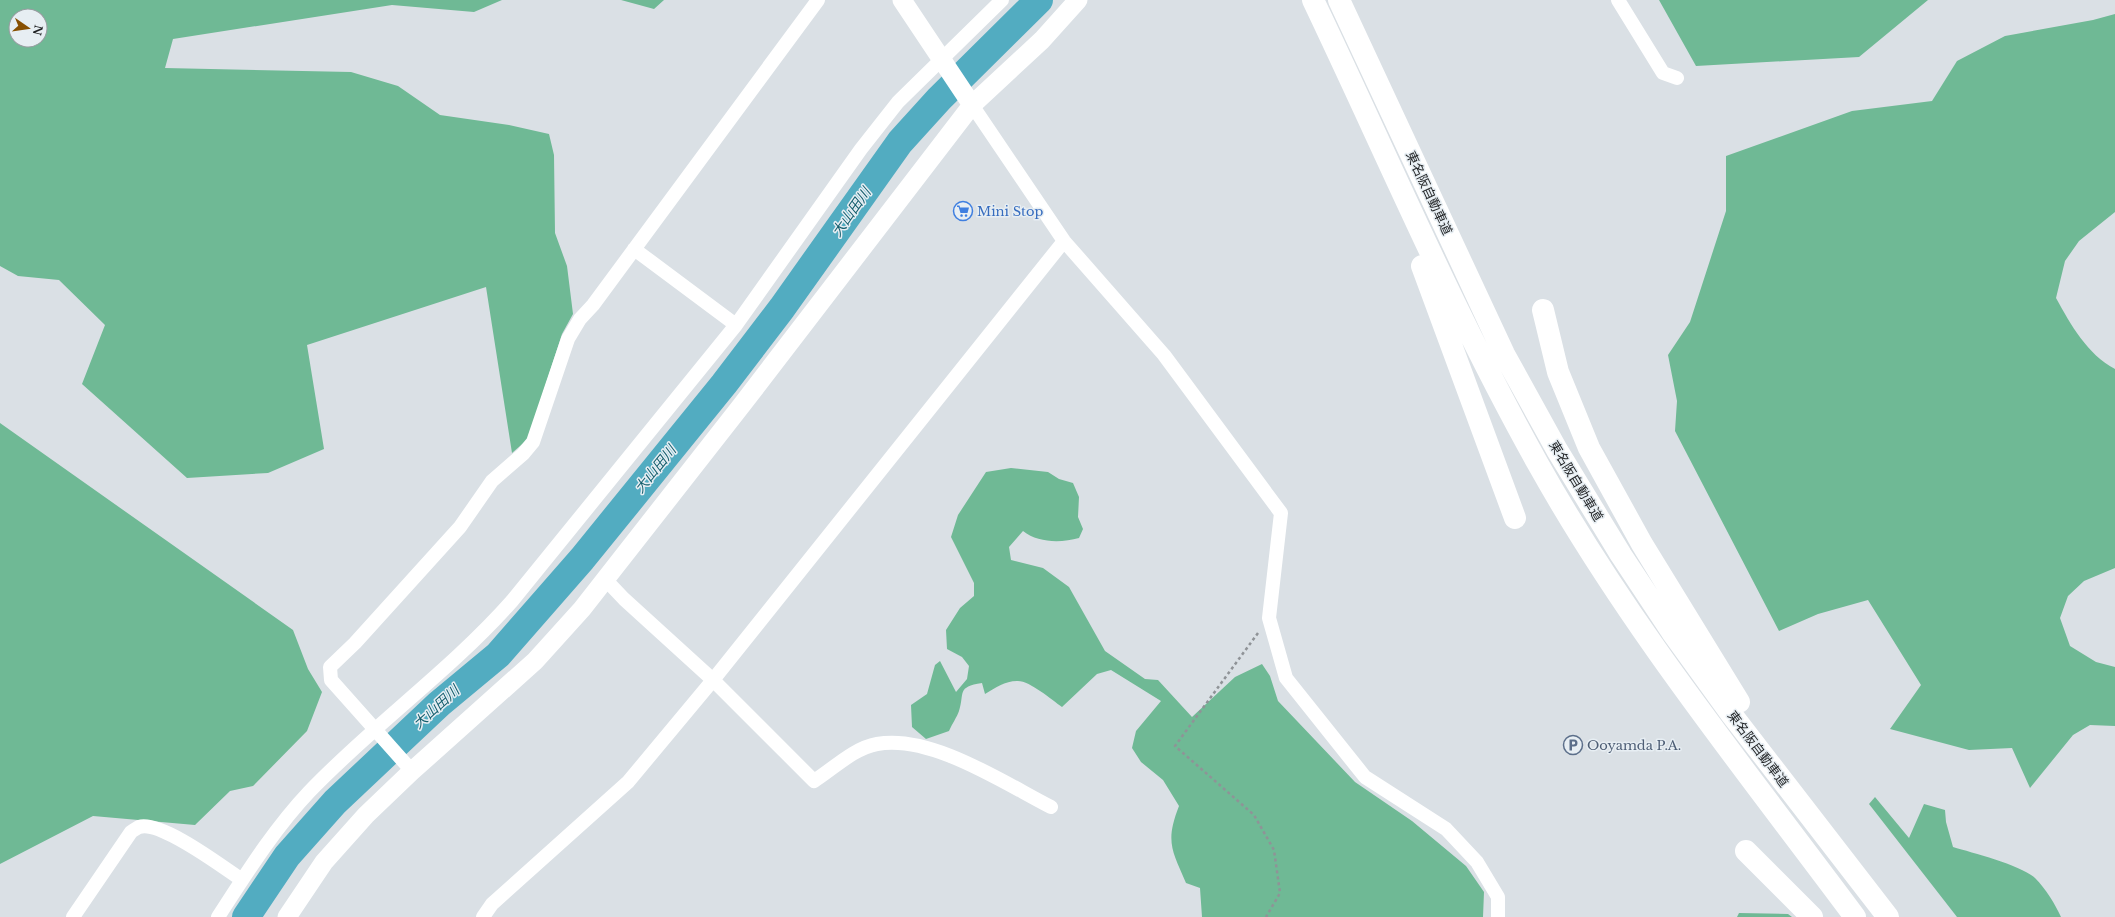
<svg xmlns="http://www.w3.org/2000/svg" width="2115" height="917" viewBox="0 0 2115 917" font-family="'Libre Baskerville','Noto Sans JP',serif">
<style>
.forest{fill:#6fb995;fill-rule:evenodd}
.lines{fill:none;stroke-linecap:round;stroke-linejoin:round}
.river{stroke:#52acc1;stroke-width:28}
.path{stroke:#8f9397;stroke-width:2.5;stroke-dasharray:3 3;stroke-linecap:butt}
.street{stroke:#fff;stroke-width:14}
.secondary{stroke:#fff;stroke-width:19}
.highway{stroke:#fff;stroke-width:22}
.labels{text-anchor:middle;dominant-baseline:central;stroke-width:3;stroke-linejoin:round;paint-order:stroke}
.street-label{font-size:13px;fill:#1f2123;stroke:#e7eef3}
.shop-label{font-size:13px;fill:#366cbe;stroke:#e7eef3;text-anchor:start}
.service-label{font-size:13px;fill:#4e5e75;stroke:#e7eef3;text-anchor:start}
.water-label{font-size:14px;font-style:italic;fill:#155f6e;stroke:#e7eef3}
</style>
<rect width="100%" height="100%" fill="#dae0e5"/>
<path class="forest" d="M 0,0 L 502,0 L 474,12 L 392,5 L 173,39 L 165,68 L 351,72 L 398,86 L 440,115 L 509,125 L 549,134 L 554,155 L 555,233 L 567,266 L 573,314 L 562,334 L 528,439 L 512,453 L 486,287 L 307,345 L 324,449 L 268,473 L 187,478 L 82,384 L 105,325 L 59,280 L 18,276 L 0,266 ZM 16,16 L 40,16 L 40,40 L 16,40 Z
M 621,0 L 664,0 L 654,9 Z
M 1659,0 L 1928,0 L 1859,57 L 1696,66 Z
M 2115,14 L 2115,212 L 2079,241 L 2065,261 L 2056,298 C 2071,325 2087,354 2115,369 L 2115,568 L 2084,581 L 2068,596 L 2060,618 L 2070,646 L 2096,662 L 2115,667 L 2115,726 L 2090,725 L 2073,735 L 2030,788 L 2012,748 L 1969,750 L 1890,729 L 1921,685 L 1868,600 L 1818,614 L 1779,631 L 1675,431 L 1677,401 L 1668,355 L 1690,322 L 1726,211 L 1726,156 L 1852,111 L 1932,101 L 1957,61 L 2005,36 L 2093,20 Z
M 0,423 L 293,630 L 308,669 L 322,692 L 307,731 L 253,786 L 230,791 L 195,825 L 93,816 L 0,864 Z
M 1011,468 L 1048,472 L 1059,479 L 1073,483 L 1079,497 L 1078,517 L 1083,529 L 1079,538 C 1061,543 1038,543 1023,531 L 1009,547 L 1011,560 L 1043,568 L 1069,587 L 1105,651 L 1145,679 L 1158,680 L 1192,717 L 1235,677 L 1262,664 L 1270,676 L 1278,701 L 1355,782 L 1412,821 L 1466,866 L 1484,892 L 1483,917 L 1202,917 L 1200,888 L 1186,883 C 1172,850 1165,842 1179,806 L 1163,780 L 1141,762 L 1132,748 L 1136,731 L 1161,701 L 1111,670 L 1097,674 L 1062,707 C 1052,700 1029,680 1017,681 C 1005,681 995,688 985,694 L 982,683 C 956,687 965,693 959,711 C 957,717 952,724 949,731 L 926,739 L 912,727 L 911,705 L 927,694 L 935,665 L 940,661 L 956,692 L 967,679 L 969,666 L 962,657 L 947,649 L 946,630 L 960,608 L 974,596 L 974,583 L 951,537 L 958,515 L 986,472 Z
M 1875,797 L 1909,838 L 1924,804 L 1945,810 L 1946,822 L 1953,847 C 1973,853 2021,865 2035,878 C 2046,889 2055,904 2061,917 L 1957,917 L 1869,804 Z
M 1739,913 L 1788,914 L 1792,917 L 1737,917 Z"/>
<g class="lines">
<path class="river" d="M 246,917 L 287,856 L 335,802 L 439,704 L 498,655 L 582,559 L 724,384 L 782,308 L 900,142 L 939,99 L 1039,0"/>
<path class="path" d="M 1258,633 L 1175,746 L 1254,815 L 1274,850 L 1280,893 L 1266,917"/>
<path class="street" d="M 1618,0 L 1663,73 L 1677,78
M 972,105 L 1064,241 L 1164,355 L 1281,513 L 1269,618 L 1286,678 L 1365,777 L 1446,829 L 1477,862 L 1498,897 L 1498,917
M 634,249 L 736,325
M 605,579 L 624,599 L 713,680 L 814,781 C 833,769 854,748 877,744 C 931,734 1004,783 1051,807
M 412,771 L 331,680 L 330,667 L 355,643 L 460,527 L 492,481 L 523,454 L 533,442 L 568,339 L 580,319 L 593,305 L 818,0
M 73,917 L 131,832 C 134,830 137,828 139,827 C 161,820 224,868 242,880
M 218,917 C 246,874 274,829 309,792 C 373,725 450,671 512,601 L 736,325 L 861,149 L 898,102 L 1002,0
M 483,917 L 492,904 L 628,782 L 713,680 L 1064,241"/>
<path class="secondary" d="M 902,0 L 972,105
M 287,917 L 324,862 L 366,815 L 412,771 L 535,661 L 582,609 L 741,406 L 972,105 L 1042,40 L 1078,0"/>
<path class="highway" d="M 1313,0 C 1387,155 1454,314 1538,464 C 1628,625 1745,769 1855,917
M 1339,0 L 1504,354 L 1557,450 L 1621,555 L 1672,632 L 1732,715 L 1888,917
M 1422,266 L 1515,518
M 1543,310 L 1558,372 L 1589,448 L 1642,544 L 1739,702
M 1746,851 L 1812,917"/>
</g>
<defs>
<symbol id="supermarket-ring" viewBox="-11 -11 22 22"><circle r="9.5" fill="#e7eef3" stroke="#3f7fe0" stroke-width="1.5"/><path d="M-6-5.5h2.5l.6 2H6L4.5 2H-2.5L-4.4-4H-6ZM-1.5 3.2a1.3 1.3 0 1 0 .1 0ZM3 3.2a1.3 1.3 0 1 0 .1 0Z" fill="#3f7fe0"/></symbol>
<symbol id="parking-ring" viewBox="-11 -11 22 22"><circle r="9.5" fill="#e7eef3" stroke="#5c6f8a" stroke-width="1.5"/><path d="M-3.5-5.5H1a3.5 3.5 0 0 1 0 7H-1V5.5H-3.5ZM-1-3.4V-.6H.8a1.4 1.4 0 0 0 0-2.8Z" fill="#5c6f8a"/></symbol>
</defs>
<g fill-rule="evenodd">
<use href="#supermarket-ring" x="952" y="200" width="22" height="22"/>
<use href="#parking-ring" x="1562" y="734" width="22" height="22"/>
</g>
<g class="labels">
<g class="street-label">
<text transform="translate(1429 193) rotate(65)">東名阪自動車道</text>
<text transform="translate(1576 481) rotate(59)">東名阪自動車道</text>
<text transform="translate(1758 749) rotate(53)">東名阪自動車道</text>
</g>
<g class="shop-label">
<text x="977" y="211">Mini Stop</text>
</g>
<g class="service-label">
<text x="1587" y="745">Ooyamda P.A.</text>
</g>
<g class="water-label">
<text transform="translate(851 212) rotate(-55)">大山田川</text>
<text transform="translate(655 469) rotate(-51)">大山田川</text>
<text transform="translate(436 707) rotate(-42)">大山田川</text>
</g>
</g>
<g transform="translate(28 28) rotate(103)"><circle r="19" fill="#e7eef3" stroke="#979ca0"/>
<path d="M0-3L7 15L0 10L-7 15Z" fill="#874f01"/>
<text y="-6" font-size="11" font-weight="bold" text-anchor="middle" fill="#1f2123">N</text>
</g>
</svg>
